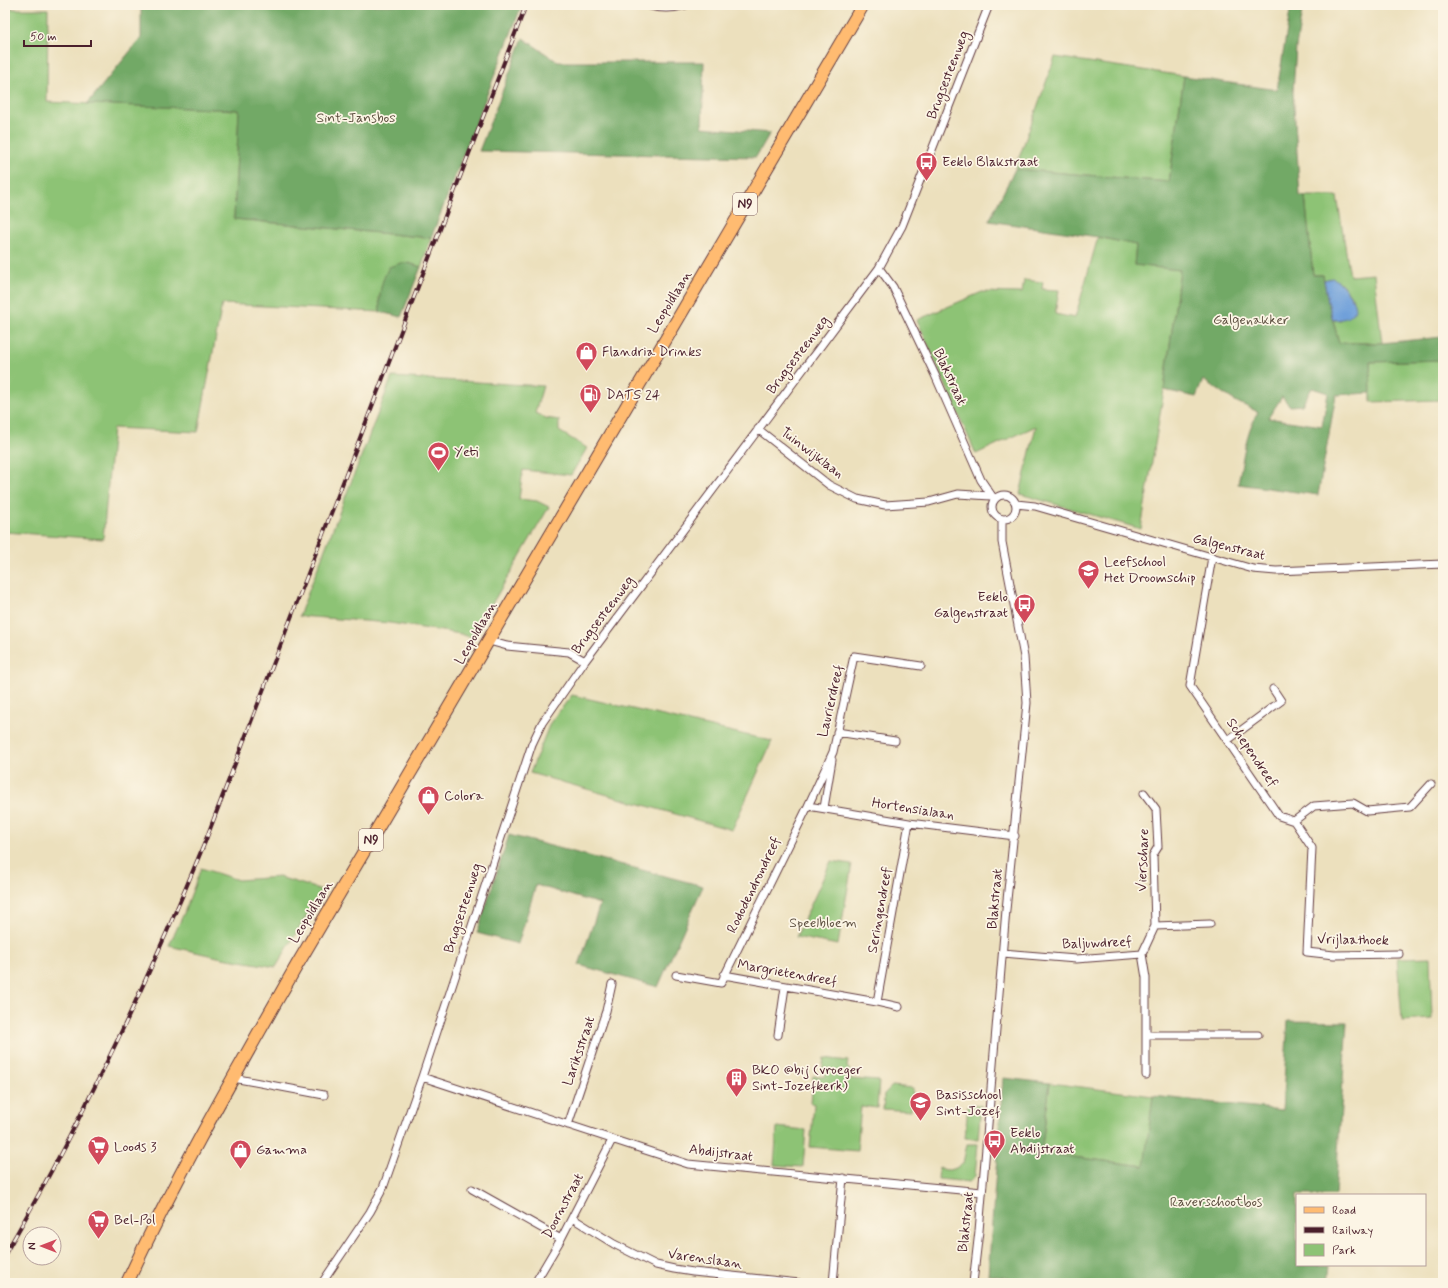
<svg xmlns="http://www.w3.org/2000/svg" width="1448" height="1288" viewBox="0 0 1448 1288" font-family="Mynerve,sans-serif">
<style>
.green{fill:#8dc375;stroke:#6c7150}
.forest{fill:#72a966;stroke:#5e6448;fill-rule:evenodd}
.water{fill:#70a0da;stroke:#5d6082}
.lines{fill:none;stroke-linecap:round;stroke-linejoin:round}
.minor-casing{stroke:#623c41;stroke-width:9}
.primary-casing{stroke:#623c41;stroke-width:14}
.minor{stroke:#fff;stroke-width:7}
.primary{stroke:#ffbb71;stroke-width:12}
.rail-casing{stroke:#4a1f2b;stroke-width:4}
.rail{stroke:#fcf5e5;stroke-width:2.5;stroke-dasharray:8;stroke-linecap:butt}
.labels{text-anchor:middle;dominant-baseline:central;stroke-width:3.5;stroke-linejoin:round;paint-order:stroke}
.shield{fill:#fcf5e5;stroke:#7f5f63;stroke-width:1}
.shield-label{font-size:13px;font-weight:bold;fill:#4a1f2b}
.street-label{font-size:14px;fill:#4a1f2b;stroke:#fcf5e5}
.park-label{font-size:14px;fill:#5e5041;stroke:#fcf5e5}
.poi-label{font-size:14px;fill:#4a1f2b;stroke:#fcf5e5;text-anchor:start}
</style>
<rect width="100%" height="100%" fill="#fcf5e5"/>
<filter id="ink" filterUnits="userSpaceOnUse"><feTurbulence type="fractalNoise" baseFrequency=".025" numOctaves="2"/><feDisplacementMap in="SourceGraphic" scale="8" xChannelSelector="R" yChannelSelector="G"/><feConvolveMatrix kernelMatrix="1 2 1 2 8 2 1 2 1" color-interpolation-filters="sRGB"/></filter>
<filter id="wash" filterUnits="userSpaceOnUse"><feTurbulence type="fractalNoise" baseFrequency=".012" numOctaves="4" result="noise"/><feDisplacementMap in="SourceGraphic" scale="16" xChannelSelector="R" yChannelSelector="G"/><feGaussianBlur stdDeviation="0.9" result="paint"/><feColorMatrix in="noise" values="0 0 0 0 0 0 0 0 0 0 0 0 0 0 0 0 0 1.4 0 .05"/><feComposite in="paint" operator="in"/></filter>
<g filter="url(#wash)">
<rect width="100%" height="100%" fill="#ece0bd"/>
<path class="green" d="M 5,5 L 12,5 L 12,9 L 48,9 L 47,102 L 239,110 L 234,219 L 431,238 L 421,267 L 408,263 L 401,263 L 379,297 L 380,312 L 222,304 L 198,432 L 113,428 L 103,539 L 5,532 Z
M 1055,57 L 1184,76 L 1169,182 L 1015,169 Z
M 1305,196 L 1337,196 L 1350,276 L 1374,274 L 1382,343 L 1339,343 L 1333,320 L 1341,320 L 1353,299 C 1344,287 1340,276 1324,280 L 1323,275 L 1313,275 Z
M 1098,237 L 1136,245 L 1134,265 L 1180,270 L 1164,390 L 1141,529 L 1020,494 L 1036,426 L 976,454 L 917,320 L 982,292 L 1022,293 L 1024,280 L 1043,282 L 1042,289 L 1059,290 L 1055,314 L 1075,318 Z
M 1442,337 L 1443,337 L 1443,400 L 1371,402 L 1370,362 L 1442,360 Z
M 392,377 L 543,386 L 535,413 L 546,418 L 559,420 L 559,431 L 587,448 L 571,475 L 523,470 L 519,499 L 537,501 L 549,507 L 472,638 L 461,634 L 390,623 L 299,616 Z
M 572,695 L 772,741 L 732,830 L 530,773 L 550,723 Z
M 831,861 L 852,864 L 838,945 L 796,937 Z
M 201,868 L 238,880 L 279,877 L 322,890 L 276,967 L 222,958 L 169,946 L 184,913 Z
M 1430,957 L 1432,1019 L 1402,1021 L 1397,958 Z
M 824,1058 L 848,1061 L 847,1067 L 850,1070 L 851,1079 L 879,1081 L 877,1108 L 861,1106 L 857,1151 L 810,1147 L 814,1104 L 811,1103 L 813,1076 L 824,1077 L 825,1073 L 822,1072 Z
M 1050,1083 L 1153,1096 L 1145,1166 L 1041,1153 Z
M 892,1086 L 913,1088 L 911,1111 L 883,1109 L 884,1094 Z
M 968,1105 L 981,1105 L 978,1139 L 965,1138 Z
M 777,1127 L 806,1130 L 803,1167 L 774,1165 Z
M 967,1144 L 978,1144 L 975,1176 L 969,1182 L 938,1179 L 939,1167 C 948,1173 956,1169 963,1163 Z"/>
<path class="forest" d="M 141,5 L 522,5 L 431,238 L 234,219 L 239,110 L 87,104 L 141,38 Z
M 1291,5 L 1303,5 L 1296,47 L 1293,92 L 1300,196 L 1305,196 L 1313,275 L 1323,275 L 1328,302 L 1339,343 L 1382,343 L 1442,337 L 1442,360 L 1370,362 L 1371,393 L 1336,395 L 1318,495 L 1238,484 C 1243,460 1245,433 1258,412 L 1235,401 L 1203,380 L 1196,397 L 1164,390 L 1180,270 L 1134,265 L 1136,245 L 1098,237 L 989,221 L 1015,169 L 1169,182 L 1184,76 L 1277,90 ZM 1312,388 L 1328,393 L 1322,426 L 1268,418 L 1282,397 L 1290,406 L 1302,405 Z
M 523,38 L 558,62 L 704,62 L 702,127 L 770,133 L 756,157 L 479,151 Z
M 401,263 L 408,263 L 421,267 L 401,317 L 380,312 C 379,293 380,284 389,267 Z
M 509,835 L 703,886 L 658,987 L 579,965 L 600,904 L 536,885 L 518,944 L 477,933 Z
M 1288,1021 L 1347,1022 L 1335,1195 L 1297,1195 L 1297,1265 L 1330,1265 L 1328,1283 L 1036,1283 L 988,1275 L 1003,1078 L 1050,1083 L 1041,1153 L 1144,1166 L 1153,1096 L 1282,1110 Z"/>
<path class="water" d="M 1332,278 C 1339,280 1342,285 1346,290 C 1361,309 1357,319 1333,320 L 1328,302 L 1324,280 Z"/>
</g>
<g filter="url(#ink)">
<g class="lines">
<defs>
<path id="minor" d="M 646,5 C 659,9 673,9 686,5
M 879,268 L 893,287 L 935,375 L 981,480 L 994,499
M 758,429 L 829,485 L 857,499 L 885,505 L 929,502 L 958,494 L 991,496
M992 507a12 12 0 1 1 24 0a12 12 0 1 1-24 0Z
M 1016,504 L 1035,506 L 1253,569 L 1276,571 L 1443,564
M 1212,557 L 1190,686 L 1279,816 L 1294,821 L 1312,848 L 1307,952 L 1334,955 L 1399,954
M 489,641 L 507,646 L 569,652 L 585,661
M 837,732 L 895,741
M 1228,740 L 1281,701 L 1273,689
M 808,806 L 909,823 L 1015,836
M 824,808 L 832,760
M 1294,821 L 1314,806 L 1353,803 L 1367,811 L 1410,807 L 1431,784
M 1155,926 L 1210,924
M 1003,953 L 1076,959 L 1142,954 L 1146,978 L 1146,1075
M 1142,954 L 1155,926 L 1153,855 L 1158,847 L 1156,809 L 1144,793
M 676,975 L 721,983 L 808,806 L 833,752 L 854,656 L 921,666
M 724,975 L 877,1002 L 899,1007
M 877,1002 L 909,823
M 778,1035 L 785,987
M 1146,1035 L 1258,1035
M 422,1077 L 688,1164 L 982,1192
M 233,1078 L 324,1095
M 568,1125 L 606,1011 L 612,984
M 472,1189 L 561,1239
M 572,1218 L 614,1244 L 656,1265 L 674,1269 L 693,1272 L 799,1283
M 322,1283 L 370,1212 L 383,1188 L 422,1077 L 532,744 L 542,723 L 585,661 L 879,268 L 902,226 L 989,5
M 535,1283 L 561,1239 L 612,1140
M 833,1283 L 843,1178
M 973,1283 L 979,1231 L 1006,910 L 1027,703 L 1024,657 L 1002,542 L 1002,519"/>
<path id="primary" d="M 127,1283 C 177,1174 238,1069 297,965 L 863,5"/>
</defs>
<use href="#minor" class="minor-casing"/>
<use href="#primary" class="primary-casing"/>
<use href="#minor" class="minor"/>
<use href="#primary" class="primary"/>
<defs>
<path id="rail" d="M 5,1254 C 82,1122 147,983 205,842 L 526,5"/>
</defs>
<use href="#rail" class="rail-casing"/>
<use href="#rail" class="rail"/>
</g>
</g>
<defs>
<symbol id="bus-pin" viewBox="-11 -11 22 30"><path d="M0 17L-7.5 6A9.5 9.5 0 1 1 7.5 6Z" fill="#d1495b" stroke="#fcf5e5"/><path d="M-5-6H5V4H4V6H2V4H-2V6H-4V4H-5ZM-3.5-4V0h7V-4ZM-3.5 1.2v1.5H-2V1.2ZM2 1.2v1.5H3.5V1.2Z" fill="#fff"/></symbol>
<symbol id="shop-pin" viewBox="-11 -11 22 30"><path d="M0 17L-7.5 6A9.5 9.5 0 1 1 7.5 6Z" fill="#d1495b" stroke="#fcf5e5"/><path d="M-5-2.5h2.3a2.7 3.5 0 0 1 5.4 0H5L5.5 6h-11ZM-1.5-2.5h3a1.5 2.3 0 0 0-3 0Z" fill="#fff"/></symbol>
<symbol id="fuel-pin" viewBox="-11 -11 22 30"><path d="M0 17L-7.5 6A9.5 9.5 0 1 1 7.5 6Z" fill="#d1495b" stroke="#fcf5e5"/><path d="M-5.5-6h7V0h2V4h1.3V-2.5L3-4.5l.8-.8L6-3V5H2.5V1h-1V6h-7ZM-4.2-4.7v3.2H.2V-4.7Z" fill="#fff"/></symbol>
<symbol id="stadium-pin" viewBox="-11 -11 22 30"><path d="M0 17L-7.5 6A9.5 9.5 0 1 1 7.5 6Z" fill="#d1495b" stroke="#fcf5e5"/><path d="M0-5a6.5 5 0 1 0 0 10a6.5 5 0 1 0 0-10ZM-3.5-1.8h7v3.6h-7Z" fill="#fff"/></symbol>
<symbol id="school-pin" viewBox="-11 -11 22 30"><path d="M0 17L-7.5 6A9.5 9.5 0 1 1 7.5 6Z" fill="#d1495b" stroke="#fcf5e5"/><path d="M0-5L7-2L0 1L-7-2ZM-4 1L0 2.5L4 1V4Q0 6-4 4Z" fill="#fff"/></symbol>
<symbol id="building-pin" viewBox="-11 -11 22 30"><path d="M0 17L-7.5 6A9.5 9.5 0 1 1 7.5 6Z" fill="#d1495b" stroke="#fcf5e5"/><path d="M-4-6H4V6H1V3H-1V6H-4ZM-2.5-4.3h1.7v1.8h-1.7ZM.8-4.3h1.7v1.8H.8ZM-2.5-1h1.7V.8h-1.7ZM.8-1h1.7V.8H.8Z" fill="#fff"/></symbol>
<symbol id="supermarket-pin" viewBox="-11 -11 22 30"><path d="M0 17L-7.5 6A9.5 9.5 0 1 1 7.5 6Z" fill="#d1495b" stroke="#fcf5e5"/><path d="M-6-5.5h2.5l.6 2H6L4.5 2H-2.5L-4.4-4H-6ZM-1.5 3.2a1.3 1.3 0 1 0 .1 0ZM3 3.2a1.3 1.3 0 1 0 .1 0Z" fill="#fff"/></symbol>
</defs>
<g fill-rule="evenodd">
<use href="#bus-pin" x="914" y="150" width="25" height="34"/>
<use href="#shop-pin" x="574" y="340" width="25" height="34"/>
<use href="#fuel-pin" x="578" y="382" width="25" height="34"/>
<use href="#stadium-pin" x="426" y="440" width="25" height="34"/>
<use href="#school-pin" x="1076" y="558" width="25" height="34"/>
<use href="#bus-pin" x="1012" y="592" width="25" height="34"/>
<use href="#shop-pin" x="416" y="784" width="25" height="34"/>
<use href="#building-pin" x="724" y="1066" width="25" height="34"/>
<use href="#school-pin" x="908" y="1090" width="25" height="34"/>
<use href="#bus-pin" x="982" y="1128" width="25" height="34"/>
<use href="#supermarket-pin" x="86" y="1134" width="25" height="34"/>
<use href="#shop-pin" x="228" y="1138" width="25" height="34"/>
<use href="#supermarket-pin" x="86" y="1208" width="25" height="34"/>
</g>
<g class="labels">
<g class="shield">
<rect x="733" y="193" width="24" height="22" rx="3"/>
<rect x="359" y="829" width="24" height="22" rx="3"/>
</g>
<g class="shield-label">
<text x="745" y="204">N9</text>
<text x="371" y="840">N9</text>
</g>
<g class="street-label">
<text transform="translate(948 75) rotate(-69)">Brugsesteenweg</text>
<text transform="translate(670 302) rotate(-59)">Leopoldlaan</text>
<text transform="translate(798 355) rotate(-53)">Brugsesteenweg</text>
<text transform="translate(950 377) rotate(65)">Blakstraat</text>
<text transform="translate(812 453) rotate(37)">Tuinwijklaan</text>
<text transform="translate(1229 547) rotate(14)">Galgenstraat</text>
<text transform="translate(603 615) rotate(-53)">Brugsesteenweg</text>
<text transform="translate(476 633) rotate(-60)">Leopoldlaan</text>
<text transform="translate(831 701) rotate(-77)">Laurierdreef</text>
<text transform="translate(1252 753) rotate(56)">Schependreef</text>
<text transform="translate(913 809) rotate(9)">Hortensialaan</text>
<text transform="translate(1143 860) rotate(-88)">Vierschare</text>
<text transform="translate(754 885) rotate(-64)">Rododendrondreef</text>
<text transform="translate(995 899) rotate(-85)">Blakstraat</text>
<text transform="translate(463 908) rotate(-72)">Brugsesteenweg</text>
<text transform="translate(880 910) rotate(-80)">Seringendreef</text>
<text transform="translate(311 912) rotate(-59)">Leopoldlaan</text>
<text transform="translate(1353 940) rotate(1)">Vrijlaathoek</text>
<text transform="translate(1097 943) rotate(-2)">Baljuwdreef</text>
<text transform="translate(787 973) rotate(10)">Margrietendreef</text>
<text transform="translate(579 1051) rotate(-71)">Lariksstraat</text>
<text transform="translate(721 1153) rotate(7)">Abdijstraat</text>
<text transform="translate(563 1206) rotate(-62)">Doornstraat</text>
<text transform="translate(966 1222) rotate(-84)">Blakstraat</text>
<text transform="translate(705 1259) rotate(8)">Varenslaan</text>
</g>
<g class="park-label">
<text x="356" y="118">Sint-Jansbos</text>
<text x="1251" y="320">Galgenakker</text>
<text x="823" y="923">Speelbloem</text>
<text x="1216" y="1202">Raverschootbos</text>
</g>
<g class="poi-label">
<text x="942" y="162">Eeklo Blakstraat</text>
<text x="602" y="352">Flandria Drinks</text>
<text x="606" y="395">DATS 24</text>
<text x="454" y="452">Yeti</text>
<text x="1104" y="562">Leefschool<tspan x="1104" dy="16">Het Droomschip</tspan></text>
<text x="1008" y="597" text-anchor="end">Eeklo<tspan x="1008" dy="16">Galgenstraat</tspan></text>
<text x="444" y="796">Colora</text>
<text x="752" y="1070">BKO @bij (vroeger<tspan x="752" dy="16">Sint-Jozefkerk)</tspan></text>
<text x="936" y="1095">Basisschool<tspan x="936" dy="16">Sint-Jozef</tspan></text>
<text x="1010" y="1133">Eeklo<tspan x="1010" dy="16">Abdijstraat</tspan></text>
<text x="114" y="1147">Loods 3</text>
<text x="256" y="1150">Gamma</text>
<text x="114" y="1220">Bel-Pol</text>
</g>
</g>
<rect width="1448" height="1288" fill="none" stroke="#fcf5e5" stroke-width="20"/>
<rect x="1296" y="1194" width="130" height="72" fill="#fcf5e5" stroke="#b59f9b"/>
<rect x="1304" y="1207" width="20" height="6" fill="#ffbb71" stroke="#b59f9b"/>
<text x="1332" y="1214" font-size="12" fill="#4a1f2b">Road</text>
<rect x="1304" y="1227" width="20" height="6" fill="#4a1f2b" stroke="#b59f9b"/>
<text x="1332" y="1234" font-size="12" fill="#4a1f2b">Railway</text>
<rect x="1304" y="1244" width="20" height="12" fill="#8dc375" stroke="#b59f9b"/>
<text x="1332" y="1254" font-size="12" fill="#4a1f2b">Park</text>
<g transform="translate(42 1246) rotate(270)"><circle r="19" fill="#fcf5e5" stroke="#b59f9b"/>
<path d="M0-3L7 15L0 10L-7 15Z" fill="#d1495b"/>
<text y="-6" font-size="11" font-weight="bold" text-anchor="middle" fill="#4a1f2b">N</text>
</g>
<path d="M24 40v6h67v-6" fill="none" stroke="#4a1f2b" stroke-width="2"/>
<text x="30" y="40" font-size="12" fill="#4a1f2b" stroke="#fcf5e5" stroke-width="3" paint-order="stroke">50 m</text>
</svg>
